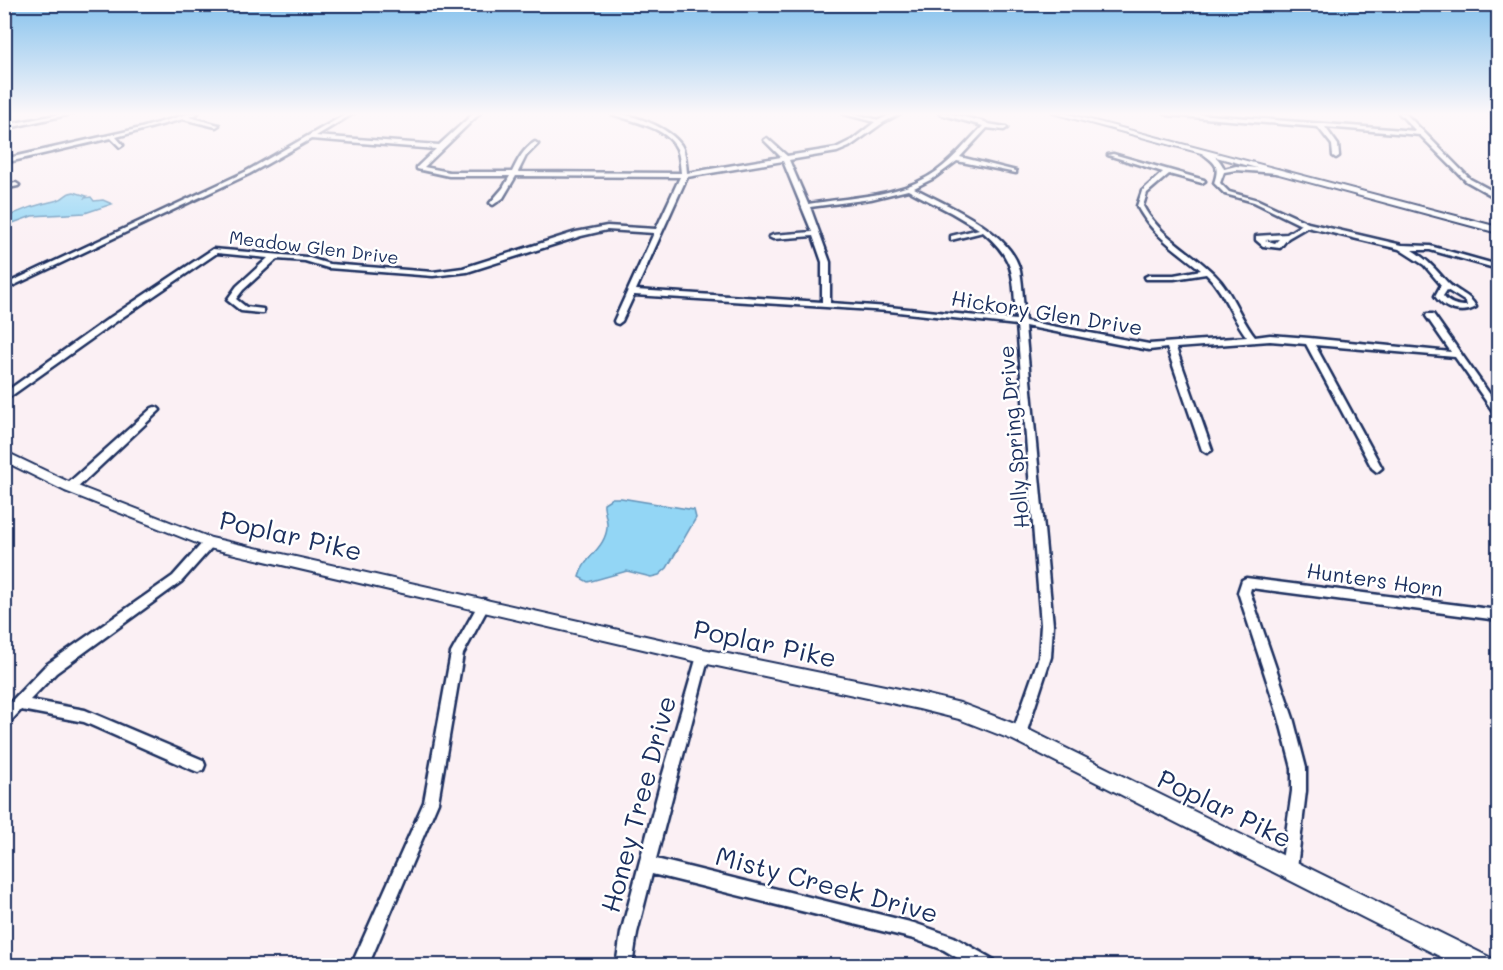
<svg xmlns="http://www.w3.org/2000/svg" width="1503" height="970" viewBox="0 0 1503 970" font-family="Mali,sans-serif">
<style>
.water{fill:#93d6f5;stroke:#6393b9;stroke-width:1.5}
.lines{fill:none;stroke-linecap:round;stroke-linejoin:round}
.minor-casing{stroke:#1b2f5e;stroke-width:5}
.major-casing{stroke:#1b2f5e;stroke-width:4}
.minor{fill:#fff;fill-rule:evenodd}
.major{fill:#fff;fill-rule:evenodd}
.labels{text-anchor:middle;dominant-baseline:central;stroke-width:5;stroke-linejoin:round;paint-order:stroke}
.far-street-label{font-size:18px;fill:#1b2f5e;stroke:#fff}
.street-label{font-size:21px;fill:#1b2f5e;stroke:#fff}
.near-street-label{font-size:26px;fill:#1b2f5e;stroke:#fff}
</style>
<rect width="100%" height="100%" fill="#fbf0f4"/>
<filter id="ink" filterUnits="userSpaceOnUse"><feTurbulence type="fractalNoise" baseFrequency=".0167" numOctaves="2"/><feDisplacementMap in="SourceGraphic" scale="12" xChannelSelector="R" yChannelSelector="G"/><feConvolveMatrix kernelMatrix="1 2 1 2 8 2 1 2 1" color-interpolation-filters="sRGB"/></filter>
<g filter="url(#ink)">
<path class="water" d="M 74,192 L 87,196 L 85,198 L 91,197 L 94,201 L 103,200 L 112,204 L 85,213 L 32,216 L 5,226 L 5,219 C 22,208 39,205 58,200 C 66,198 64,193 74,192 Z
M 621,498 L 694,510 L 696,518 L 667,568 L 659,575 L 651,577 L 627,571 L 588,582 L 579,577 C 583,558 606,548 607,527 C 608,519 603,511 604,503 L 612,498 Z"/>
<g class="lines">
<defs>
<path id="minor" d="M 66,113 L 75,113 L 4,129 L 4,125 Z
M 191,113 L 198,113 L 189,117 L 219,125 L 216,127 L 183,119 L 116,137 L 123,145 L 120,147 L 111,138 L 4,163 L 4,159 L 141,128 Z
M 348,113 L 354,113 L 316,136 L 439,145 L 474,113 L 480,113 L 424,167 L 449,172 L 512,172 C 518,160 523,149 535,142 L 538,144 L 526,156 L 518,172 L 681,173 C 680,165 680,157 677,149 C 667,127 632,121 611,114 L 610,113 C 631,113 669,127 681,145 C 686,153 686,163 687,173 L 781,157 L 764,140 L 767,138 L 787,156 L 836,148 L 852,140 L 875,122 L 844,114 L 843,113 L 851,113 L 879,120 L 894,113 L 901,113 L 884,122 L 849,147 L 837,152 L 789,160 L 808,204 C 851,197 901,197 937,171 C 955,158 967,142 983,126 L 940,114 L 939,113 L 947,113 L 985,122 L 988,124 L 1006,127 L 1007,128 L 1004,130 L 987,128 L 960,157 L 1016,171 L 1016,173 L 957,161 L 934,178 L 914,188 C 946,205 1011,231 1020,271 C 1023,287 1023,305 1025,321 L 1149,344 L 1247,337 C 1231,317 1225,292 1206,274 L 1174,279 L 1146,279 L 1145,277 L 1149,275 L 1174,275 L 1201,270 C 1176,249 1153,236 1137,206 L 1142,191 L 1163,172 L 1108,155 L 1113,154 L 1204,180 L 1205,181 L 1202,183 L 1169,174 L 1147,193 L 1143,206 C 1160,237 1190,250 1214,274 C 1233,292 1239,317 1255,337 L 1270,335 L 1309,338 L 1451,352 L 1426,316 L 1427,314 L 1433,314 L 1498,406 L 1498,415 L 1495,414 L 1455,357 L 1315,345 L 1382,468 L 1377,472 L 1372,468 L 1306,344 L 1270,341 L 1176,348 L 1212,450 L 1207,453 L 1202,450 L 1167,348 L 1149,350 L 1025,326 L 1053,625 L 1051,657 L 1026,734 L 1024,738 L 1019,740 L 1014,738 L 1012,734 L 1039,657 L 1041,625 L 1017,325 L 889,311 L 634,295 L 622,321 L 618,324 L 615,323 L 614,321 L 654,233 L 607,230 L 581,236 L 467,272 L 433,276 L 328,268 L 305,261 L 277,259 L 243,290 L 236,299 L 246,307 L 263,309 L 263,313 L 260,313 L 241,311 L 227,300 L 237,286 L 268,258 L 217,253 L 114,323 L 4,401 L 4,393 L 108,319 L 213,249 L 306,257 L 329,264 L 433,272 L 463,268 L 576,232 L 607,226 L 656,229 L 680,177 L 516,176 L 503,198 L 493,205 L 490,203 L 503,188 L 510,176 L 449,176 L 417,169 L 417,167 L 436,149 L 311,139 L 249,174 L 4,290 L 4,285 L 245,172 ZM 783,161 L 812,232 L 773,235 L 769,237 L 773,239 L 813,236 L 822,262 L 822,302 L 636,290 L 687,177 ZM 908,190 L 952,213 L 979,229 L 951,236 L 951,240 L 983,232 C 1017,261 1013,278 1016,320 L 889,307 L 830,303 L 830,262 L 810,207 L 871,199 Z
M 1165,113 L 1184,113 L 1416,131 L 1399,113 L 1405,113 L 1470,179 L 1498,194 L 1498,199 L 1466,181 L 1420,135 L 1325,127 L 1338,145 L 1339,156 L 1336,158 L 1333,156 L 1332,145 L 1318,127 L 1168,115 Z
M 1491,113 L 1497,113 L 1498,118 Z
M 1202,151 C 1211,151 1221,160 1224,169 L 1236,166 L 1279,170 L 1279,172 L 1277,173 L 1236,170 L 1224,172 L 1220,183 L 1229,192 L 1258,200 L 1308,223 L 1402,245 L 1430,246 L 1498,265 L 1498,269 L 1430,250 L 1412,250 C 1428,260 1435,269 1447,282 C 1456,292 1470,294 1476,307 C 1462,315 1444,310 1435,296 L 1441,285 L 1424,265 L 1399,249 L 1307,227 L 1288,238 L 1280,248 L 1263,246 L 1256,240 L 1256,236 L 1287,234 L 1301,225 L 1254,202 L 1225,194 L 1214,183 C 1220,165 1216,164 1202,153 ZM 1279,239 L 1275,243 L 1265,240 ZM 1447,290 L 1466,302 L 1467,306 C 1457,306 1449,304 1443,296 Z
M 16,183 L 19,185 L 18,186 L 4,189 L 4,185 Z
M 155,407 L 158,408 L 160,410 L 158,412 L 74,491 L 66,491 L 65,488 L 66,485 L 152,408 Z
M 209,539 L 213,540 L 215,543 L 213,546 L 181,582 L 56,673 L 30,700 L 85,710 L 203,760 L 205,765 L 203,770 L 198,772 L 193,770 L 84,722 L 21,710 L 9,723 L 4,725 L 4,709 L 46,665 L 173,576 L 205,540 Z
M 1246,578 L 1498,610 L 1498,620 L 1251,588 L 1250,592 L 1293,718 L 1306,768 L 1306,791 L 1297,868 L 1294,873 L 1289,876 L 1284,873 L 1281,868 L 1292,791 L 1292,768 L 1279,718 L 1238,592 L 1242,580 Z
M 484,599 L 488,601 L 490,604 L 463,654 L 438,802 L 368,966 L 351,966 L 424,802 L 451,653 L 480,601 Z
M 703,651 L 707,652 L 709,656 L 656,859 L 914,923 L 954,937 L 994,960 L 996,966 L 971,966 L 944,950 L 914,939 L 652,874 L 637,933 L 632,966 L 616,966 L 621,933 L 662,777 L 697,656 L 699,652 Z"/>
<path id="major" d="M 1053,113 L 1064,113 L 1498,227 L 1498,233 Z
M 4,451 L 75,485 L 211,538 L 703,649 L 919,693 L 960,703 L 1025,728 L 1491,958 L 1494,966 L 1459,966 L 1013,740 L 959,719 L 919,709 L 703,663 L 209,548 L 65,491 L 4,461 Z"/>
</defs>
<use href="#minor" class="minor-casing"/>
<use href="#major" class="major-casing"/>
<use href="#minor" class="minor"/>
<use href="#major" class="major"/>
</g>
</g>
<linearGradient id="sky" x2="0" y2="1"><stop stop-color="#86c2ed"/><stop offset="0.46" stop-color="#fdf8fa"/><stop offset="1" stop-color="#fdf8fa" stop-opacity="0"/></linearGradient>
<rect width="1503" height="248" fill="url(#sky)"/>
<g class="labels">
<g class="far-street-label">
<text transform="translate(314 247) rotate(7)">Meadow Glen Drive</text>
</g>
<g class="street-label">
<text transform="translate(1047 312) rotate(9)">Hickory Glen Drive</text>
<text transform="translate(1013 437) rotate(-95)">Holly Spring Drive</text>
<text transform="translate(1375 579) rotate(8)">Hunters Horn</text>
</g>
<g class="near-street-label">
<text transform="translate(291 535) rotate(13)">Poplar Pike</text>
<text transform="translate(765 643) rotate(12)">Poplar Pike</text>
<text transform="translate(638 804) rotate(-75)">Honey Tree Drive</text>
<text transform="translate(1225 808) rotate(26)">Poplar Pike</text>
<text transform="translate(827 884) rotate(15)">Misty Creek Drive</text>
</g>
</g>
<rect width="1503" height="970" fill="none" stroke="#fff" stroke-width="24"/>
<rect x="12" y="12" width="1479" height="946" fill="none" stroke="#1b2f5e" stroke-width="2" filter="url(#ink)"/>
</svg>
